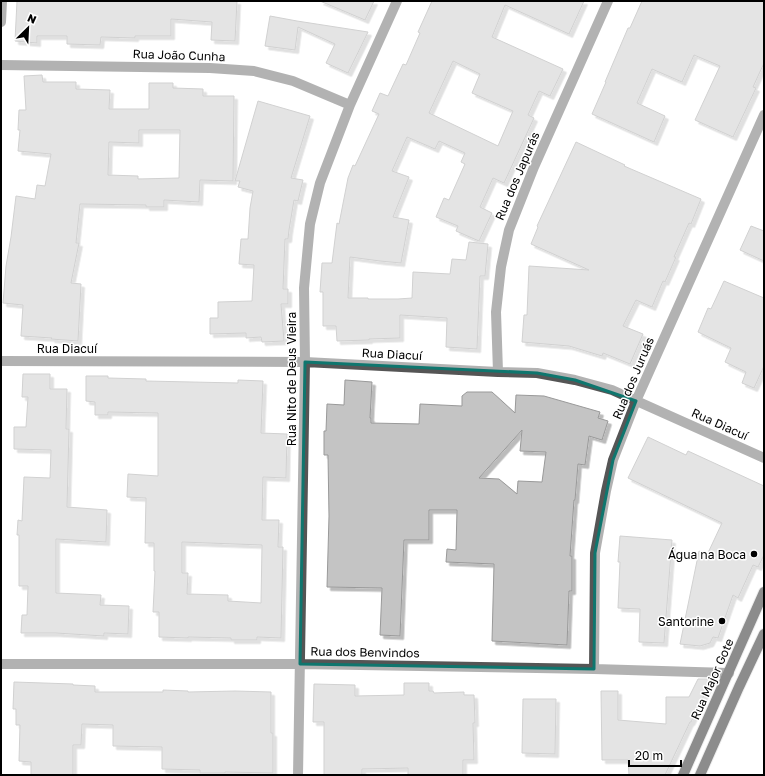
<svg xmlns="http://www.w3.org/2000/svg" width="765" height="776" viewBox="0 0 765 776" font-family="'Golos Text',sans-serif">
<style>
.building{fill:#c4c4c4;stroke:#999;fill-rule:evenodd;filter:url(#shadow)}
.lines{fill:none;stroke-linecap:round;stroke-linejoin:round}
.major-casing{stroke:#dbdbdb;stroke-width:12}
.minor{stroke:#555;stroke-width:10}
.major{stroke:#000;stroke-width:10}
.marked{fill:none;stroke:#0f766e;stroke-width:3;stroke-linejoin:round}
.poi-dot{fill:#000;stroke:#fff;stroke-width:1.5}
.labels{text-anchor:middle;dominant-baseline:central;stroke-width:3;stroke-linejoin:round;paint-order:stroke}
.street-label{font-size:12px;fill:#000;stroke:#fff}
.poi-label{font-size:12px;fill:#000;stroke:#fff;text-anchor:end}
</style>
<defs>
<filter id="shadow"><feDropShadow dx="3.5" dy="3.5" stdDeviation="0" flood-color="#0004"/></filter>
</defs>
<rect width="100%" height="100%" fill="#fff"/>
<path class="building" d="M 17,1 L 237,1 L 235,41 L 211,40 L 212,22 L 171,19 L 171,36 L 135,36 L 135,38 L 101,37 L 100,45 L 67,44 L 67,36 L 37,36 L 37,43 L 15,41 Z
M 320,1 L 374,1 L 365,20 Z
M 432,1 L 584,1 L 569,34 L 505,5 L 492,37 L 563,69 L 550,96 L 539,91 L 528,115 L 534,118 L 504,183 L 493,178 L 480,207 L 492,213 L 479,241 L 456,231 L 458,226 L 436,217 L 444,198 L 449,200 L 465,164 L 461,162 L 465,153 L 439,141 L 435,149 L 407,137 L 392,171 L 409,177 L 393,217 L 409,220 L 401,263 L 380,261 L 350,257 L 348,298 L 368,298 L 368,299 L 398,299 L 412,298 L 413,272 L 450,274 L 452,259 L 466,260 L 469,242 L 488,244 L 485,276 L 480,276 L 477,349 L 446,347 L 447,318 L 400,315 L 400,338 L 369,339 L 369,340 L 337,341 L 336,326 L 323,326 L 323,292 L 320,292 L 322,263 L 332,263 L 337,223 L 339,224 L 348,178 L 353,165 L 355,166 L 379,114 L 372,111 L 380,93 L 388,96 L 403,64 L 406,65 L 420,33 L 418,32 ZM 453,61 L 480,74 L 472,93 L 513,111 L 498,146 L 429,113 Z
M 642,1 L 764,1 L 764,63 L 753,87 L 756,88 L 733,137 L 695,120 L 720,66 L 694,55 L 682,82 L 652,69 L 637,103 L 665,116 L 654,142 L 592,114 L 606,82 L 605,82 L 628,28 L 630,28 Z
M 270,16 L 297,21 L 368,32 L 348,73 L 326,63 L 335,44 L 298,27 L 295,50 L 265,46 Z
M 42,75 L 43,82 L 76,82 L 76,89 L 110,90 L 109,109 L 149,109 L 149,83 L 173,83 L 173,88 L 203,89 L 203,96 L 234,96 L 233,181 L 200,180 L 199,202 L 164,200 L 164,207 L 146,207 L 146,205 L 80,204 L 76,243 L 79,243 L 71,283 L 81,284 L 78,341 L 51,339 L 52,338 L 21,336 L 23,305 L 3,303 L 6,266 L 11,237 L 16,196 L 35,199 L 37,185 L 45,186 L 51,154 L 18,151 L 20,130 L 18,130 L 19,110 L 26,110 L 24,76 ZM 139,130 L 180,130 L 179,178 L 138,179 L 138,176 L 108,175 L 109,142 L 139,143 Z
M 258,101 L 310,116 L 291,178 L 303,180 L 298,201 L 294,200 L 289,230 L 288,239 L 285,239 L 283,289 L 288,289 L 288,304 L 281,304 L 284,341 L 262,342 L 261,337 L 246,338 L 246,333 L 210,334 L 210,318 L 218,318 L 218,302 L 252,301 L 254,265 L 239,264 L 241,239 L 248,239 L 250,208 L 253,191 L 238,187 L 240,181 L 235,181 Z
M 576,142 L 625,165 L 624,166 L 701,199 L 691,224 L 689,223 L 674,257 L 676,257 L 665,282 L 663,281 L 652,307 L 636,300 L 623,326 L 643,334 L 630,364 L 603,353 L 602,356 L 569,346 L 522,342 L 524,315 L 527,315 L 529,266 L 589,270 L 531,244 L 538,227 L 537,226 Z
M 751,226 L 764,231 L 764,261 L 740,250 Z
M 724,281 L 764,298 L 764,366 L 754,388 L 742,383 L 746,372 L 725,362 L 731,348 L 698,332 L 708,308 L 711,309 Z
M 23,374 L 50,374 L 50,389 L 67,389 L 66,429 L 69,429 L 67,507 L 107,510 L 106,542 L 56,539 L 56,593 L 101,595 L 100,605 L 129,606 L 128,634 L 104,633 L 104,636 L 56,633 L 21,633 L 22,615 L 27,615 L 28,586 L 19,586 L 19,535 L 17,535 L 18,520 L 22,521 L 24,477 L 50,478 L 51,450 L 14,449 L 14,427 L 26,427 L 28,397 L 22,397 Z
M 86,376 L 108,376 L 108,378 L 146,379 L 146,381 L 238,383 L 238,380 L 263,381 L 261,433 L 287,434 L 286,478 L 263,477 L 262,520 L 279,520 L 278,547 L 283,547 L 281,638 L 257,637 L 257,640 L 231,640 L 231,638 L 188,637 L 188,638 L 159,637 L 159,612 L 153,612 L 155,571 L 154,571 L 154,543 L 145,543 L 146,498 L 127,497 L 128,474 L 158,476 L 158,413 L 108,412 L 108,415 L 95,415 L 95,402 L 86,401 ZM 182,542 L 262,545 L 261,603 L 228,601 L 228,595 L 187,594 L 188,573 L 182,573 Z
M 345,380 L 372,382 L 370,418 L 371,418 L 371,423 L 419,424 L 420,404 L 462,406 L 462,396 L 467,392 L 492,392 L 515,413 L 516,395 L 544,396 L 600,412 L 598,418 L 608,421 L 602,440 L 589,436 L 585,465 L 578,464 L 575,500 L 574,500 L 570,556 L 572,556 L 572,591 L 569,591 L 567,645 L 492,641 L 494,564 L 446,562 L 447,549 L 456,550 L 457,510 L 429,510 L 429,540 L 404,540 L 400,636 L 380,635 L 382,588 L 327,587 L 329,516 L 328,455 L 324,455 L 324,431 L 326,431 L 327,404 L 344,405 ZM 522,430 L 520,451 L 546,452 L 542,482 L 518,481 L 517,494 L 499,479 L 479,478 Z
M 648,437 L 686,455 L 688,451 L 764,486 L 764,555 L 758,567 L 753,565 L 738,598 L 733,595 L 718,638 L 713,637 L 710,643 L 700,646 L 680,644 L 699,551 L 707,555 L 722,523 L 628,478 Z
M 620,536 L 672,540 L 664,643 L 639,642 L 640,609 L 618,608 L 620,562 L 618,562 Z
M 698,679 L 712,679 L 691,722 L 690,722 L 665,775 L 629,775 L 628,760 L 602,760 L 601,691 L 618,691 L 618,720 L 666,724 L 666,697 L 689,697 Z
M 14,682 L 73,684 L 73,685 L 95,686 L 95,692 L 163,692 L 163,690 L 188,691 L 188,692 L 235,691 L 271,692 L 271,733 L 273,733 L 273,773 L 225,772 L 225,773 L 200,773 L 200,770 L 162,769 L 162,747 L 113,746 L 113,725 L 82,724 L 81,745 L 73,745 L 73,775 L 31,775 L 31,762 L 19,761 L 20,725 L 16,725 L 16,709 L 13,709 Z
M 404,683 L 429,683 L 429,691 L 433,691 L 434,693 L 464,692 L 464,695 L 474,695 L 475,723 L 473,723 L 474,760 L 463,760 L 463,775 L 408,775 L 408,768 L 362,769 L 362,775 L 324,775 L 324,722 L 313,722 L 314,684 L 355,685 L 355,696 L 404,695 Z
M 523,699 L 556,699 L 555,754 L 522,753 Z"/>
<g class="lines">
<defs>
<path id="major" d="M 683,775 L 764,592
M 700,775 L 739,687 L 764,634"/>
</defs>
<use href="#major" class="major-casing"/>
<path class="minor" d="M 1,22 L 2,1
M 1,65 L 210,68 L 254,71 L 293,81 L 350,105
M 1,361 L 305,362 L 498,372 L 537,373 L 575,380 L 612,390 L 764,458
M 498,372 L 496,312 L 501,267 L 509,230 L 534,167 L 608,1
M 1,664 L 300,664 L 594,669 L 729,673
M 594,669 L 595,553 L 606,491 L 613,460 L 636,401 L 764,115
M 298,775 L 305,362 L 304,288 L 310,224 L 320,183 L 350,105 L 397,1"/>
<use href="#major" class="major"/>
</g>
<path d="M0 0H765V776H0ZM 305,362 L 537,373 L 575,380 L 636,401 L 613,460 L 595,553 L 594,669 L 300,664 Z" fill="#fff" fill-opacity=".55" fill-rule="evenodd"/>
<path class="marked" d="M 305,362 L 537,373 L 575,380 L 636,401 L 613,460 L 595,553 L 594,669 L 300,664 Z"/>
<g class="poi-dot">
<circle cx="754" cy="554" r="4"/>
<circle cx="722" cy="621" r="4"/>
</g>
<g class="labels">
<g class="street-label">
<text transform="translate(179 55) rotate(2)">Rua João Cunha</text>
<text transform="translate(517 176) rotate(-67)">Rua dos Japurás</text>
<text x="67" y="348">Rua Diacuí</text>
<text transform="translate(392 354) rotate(3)">Rua Diacuí</text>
<text transform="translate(633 378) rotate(-67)">Rua dos Juruás</text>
<text transform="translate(291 379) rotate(-90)">Rua Nito de Deus Vieira</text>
<text transform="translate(720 424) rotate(24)">Rua Diacuí</text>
<text transform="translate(365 652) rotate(1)">Rua dos Benvindos</text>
<text transform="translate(712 679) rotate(-66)">Rua Major Gote</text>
</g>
<g class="poi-label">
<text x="746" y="554">Água na Boca</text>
<text x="714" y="621">Santorine</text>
</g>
</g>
<rect width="765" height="776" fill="none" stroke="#000000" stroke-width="4"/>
<g transform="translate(28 28) rotate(24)" stroke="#ffffff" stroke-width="3" paint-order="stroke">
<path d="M0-3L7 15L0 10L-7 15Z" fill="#000000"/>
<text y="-6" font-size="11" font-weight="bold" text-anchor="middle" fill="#000000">N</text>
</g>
<path d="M629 760v6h52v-6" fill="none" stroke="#000000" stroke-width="2"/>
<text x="635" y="760" font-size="12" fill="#000000" stroke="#ffffff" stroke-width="3" paint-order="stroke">20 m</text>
</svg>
